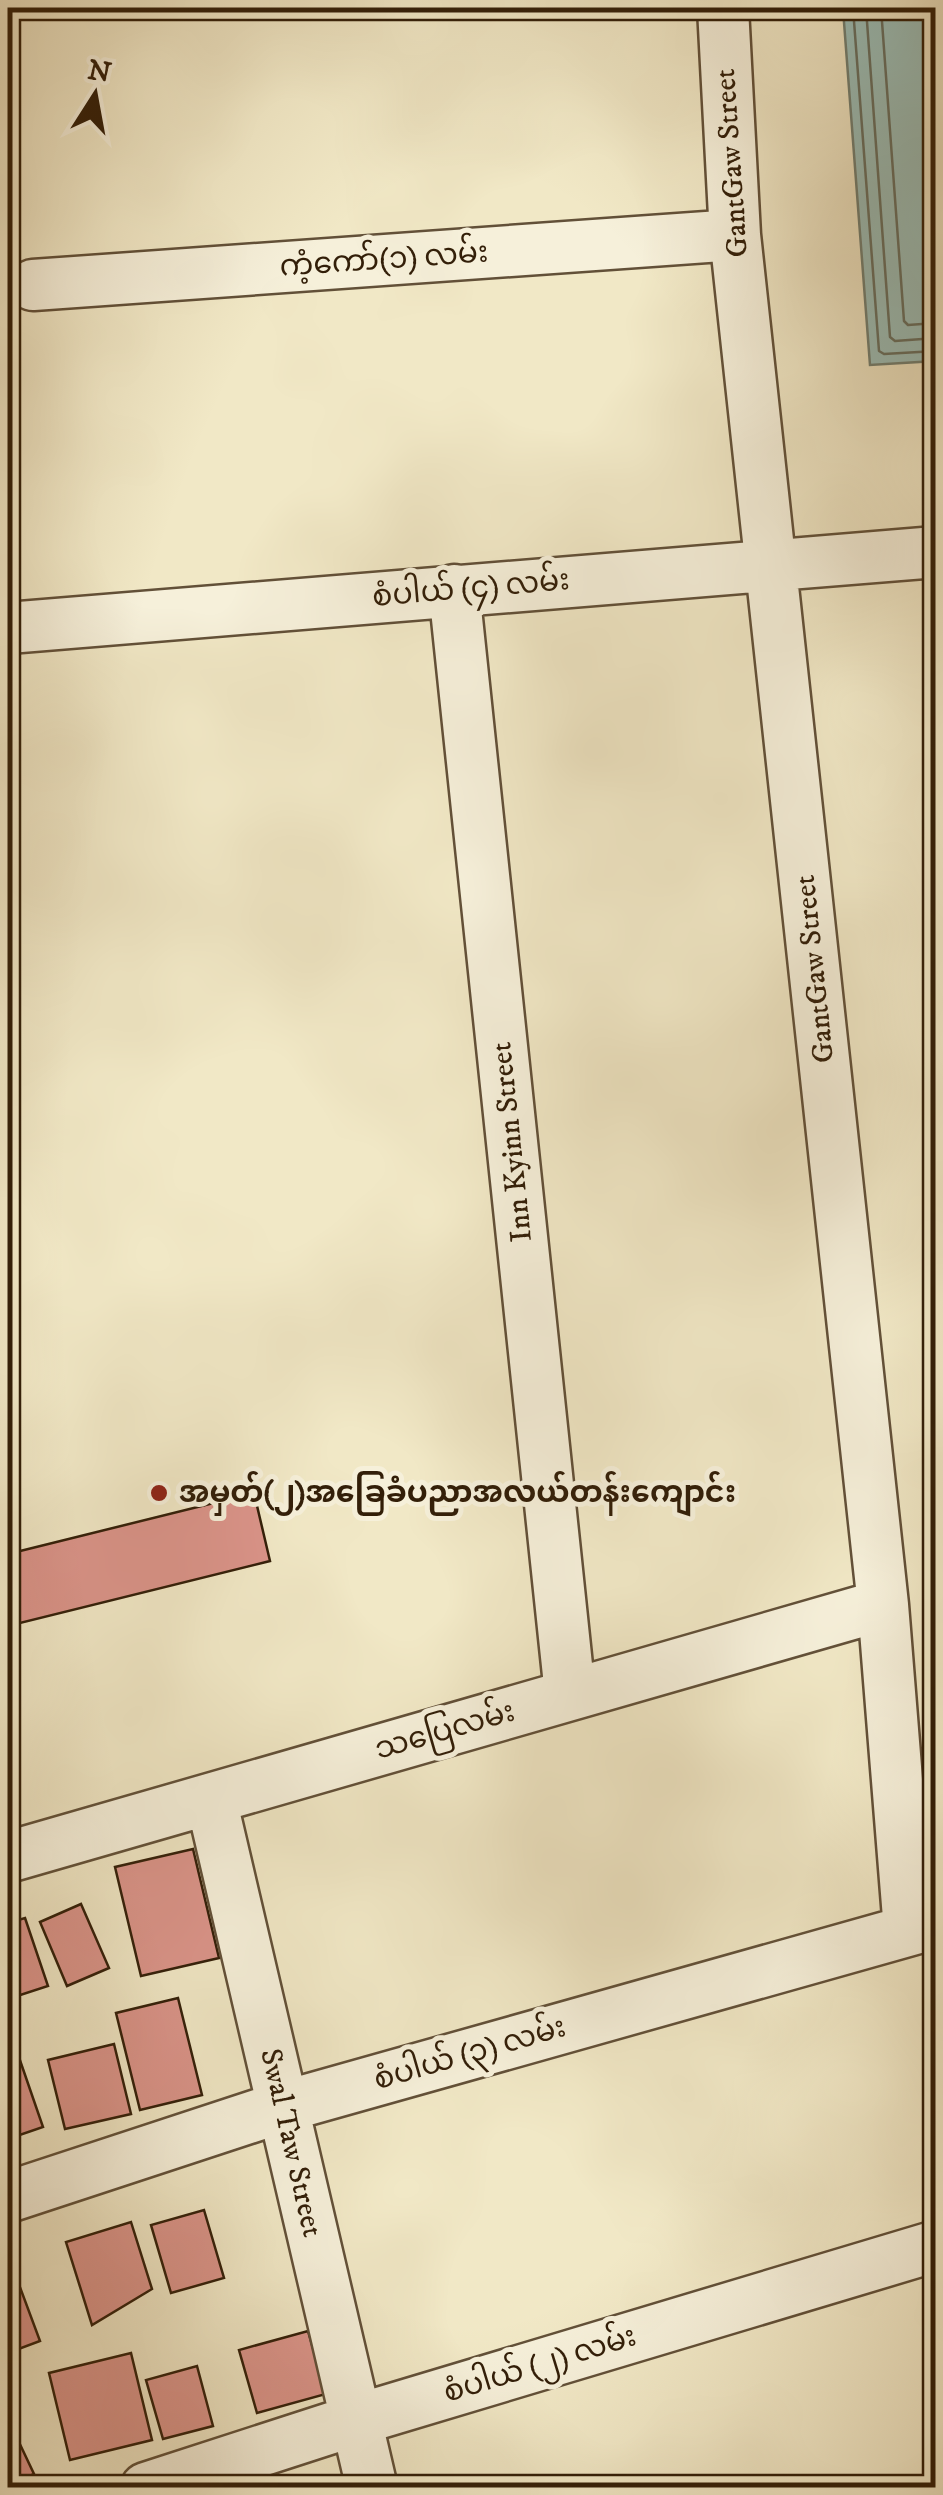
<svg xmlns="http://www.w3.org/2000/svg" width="943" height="2495" viewBox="0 0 943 2495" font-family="'IM FELL DW Pica','Noto Sans Myanmar',serif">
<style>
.water{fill:#9bbfb9;stroke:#717f72;stroke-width:2.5}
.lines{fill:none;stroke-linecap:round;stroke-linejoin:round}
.shore{stroke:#666e60;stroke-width:2.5}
.building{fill:#db948a;stroke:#321e08;stroke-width:2.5}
.minor-casing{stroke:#625038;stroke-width:55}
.minor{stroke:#f6f0da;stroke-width:50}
.poi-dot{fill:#8f2418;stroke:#f6f0da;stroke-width:4}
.labels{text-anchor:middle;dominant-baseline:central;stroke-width:10;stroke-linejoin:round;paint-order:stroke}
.street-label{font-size:30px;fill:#321e08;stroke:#f6f0da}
.poi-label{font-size:30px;font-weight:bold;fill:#321e08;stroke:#f6f0da;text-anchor:start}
</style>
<rect width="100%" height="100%" fill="#f1e8c6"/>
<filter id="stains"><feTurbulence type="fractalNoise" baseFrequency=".002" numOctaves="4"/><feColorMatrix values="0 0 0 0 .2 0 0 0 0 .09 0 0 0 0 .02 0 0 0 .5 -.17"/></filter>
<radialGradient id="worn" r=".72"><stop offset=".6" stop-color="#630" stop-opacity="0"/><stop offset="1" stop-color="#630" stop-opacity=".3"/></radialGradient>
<path class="water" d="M 936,8 L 935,361 L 870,365 L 843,9 Z"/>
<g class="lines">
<path class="shore" d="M 853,8 L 879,351 L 884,354 L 936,351
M 866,8 L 890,337 L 895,341 L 936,338
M 881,8 L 904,321 L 908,325 L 936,323"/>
</g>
<path class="building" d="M 254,1493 L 270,1561 L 8,1626 L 8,1554 Z
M 193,1849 L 219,1958 L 141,1976 L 115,1867 Z
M 81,1904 L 109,1968 L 67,1986 L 40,1922 Z
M 25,1918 L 48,1986 L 8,1999 L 8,1923 Z
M 178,1998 L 202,2095 L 140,2110 L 116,2013 Z
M 13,2040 L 43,2127 L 8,2139 L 8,2042 Z
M 114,2044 L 131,2114 L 65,2129 L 48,2060 Z
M 204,2210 L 224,2278 L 171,2293 L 151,2225 Z
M 131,2222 L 152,2289 L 92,2325 L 66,2242 Z
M 8,2255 L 40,2341 L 8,2353 Z
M 308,2331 L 326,2394 L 257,2413 L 239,2350 Z
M 131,2353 L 152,2440 L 70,2460 L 49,2373 Z
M 197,2366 L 213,2426 L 163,2439 L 146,2380 Z
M 8,2419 L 34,2474 L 8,2486 Z"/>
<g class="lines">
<defs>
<path id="minor" d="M 723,8 L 735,235 L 883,1605 L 909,1930
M 33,285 L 735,235
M 454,590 L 570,1694
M 8,628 L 936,552
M 211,1799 L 372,2488
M 8,1857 L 883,1605
M 8,2197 L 282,2107 L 936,1923
M 146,2488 L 356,2420 L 936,2246"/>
</defs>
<use href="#minor" class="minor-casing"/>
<use href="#minor" class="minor"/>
</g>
<circle class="poi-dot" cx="159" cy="1493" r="10"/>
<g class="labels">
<g class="street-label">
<text transform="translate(732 163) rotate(-94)">GantGaw Street</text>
<text transform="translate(384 260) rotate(-4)">ကံ့ကော်(၁) လမ်း</text>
<text transform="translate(471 589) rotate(-5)">စံပါယ် (၄) လမ်း</text>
<text transform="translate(815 969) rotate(-96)">GantGaw Street</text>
<text transform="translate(512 1142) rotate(-96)">Inn Kyinn Street</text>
<text transform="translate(445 1731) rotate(-16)">သပြေလမ်း</text>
<text transform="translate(470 2054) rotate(-16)">စံပါယ် (၃) လမ်း</text>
<text transform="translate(291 2143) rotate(77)">Swal Taw Street</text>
<text transform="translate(540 2365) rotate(-17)">စံပါယ် (၂) လမ်း</text>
</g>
<g class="poi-label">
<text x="179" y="1493">အမှတ်(၂)အခြေခံပညာအလယ်တန်းကျောင်း</text>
</g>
</g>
<rect width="943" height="2495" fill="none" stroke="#f1e8c6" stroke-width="40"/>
<rect x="10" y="10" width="923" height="2475" fill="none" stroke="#321e08" stroke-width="5"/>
<rect x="20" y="20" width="903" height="2455" fill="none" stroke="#321e08" stroke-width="2.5"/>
<g transform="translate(95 95) rotate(11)" stroke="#f6f0da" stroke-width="8" paint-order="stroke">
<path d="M0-8L18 38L0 25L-18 38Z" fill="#321e08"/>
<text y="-15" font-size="28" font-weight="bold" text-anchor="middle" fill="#321e08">N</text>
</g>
<rect width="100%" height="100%" filter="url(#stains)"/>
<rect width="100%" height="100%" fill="url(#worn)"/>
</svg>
